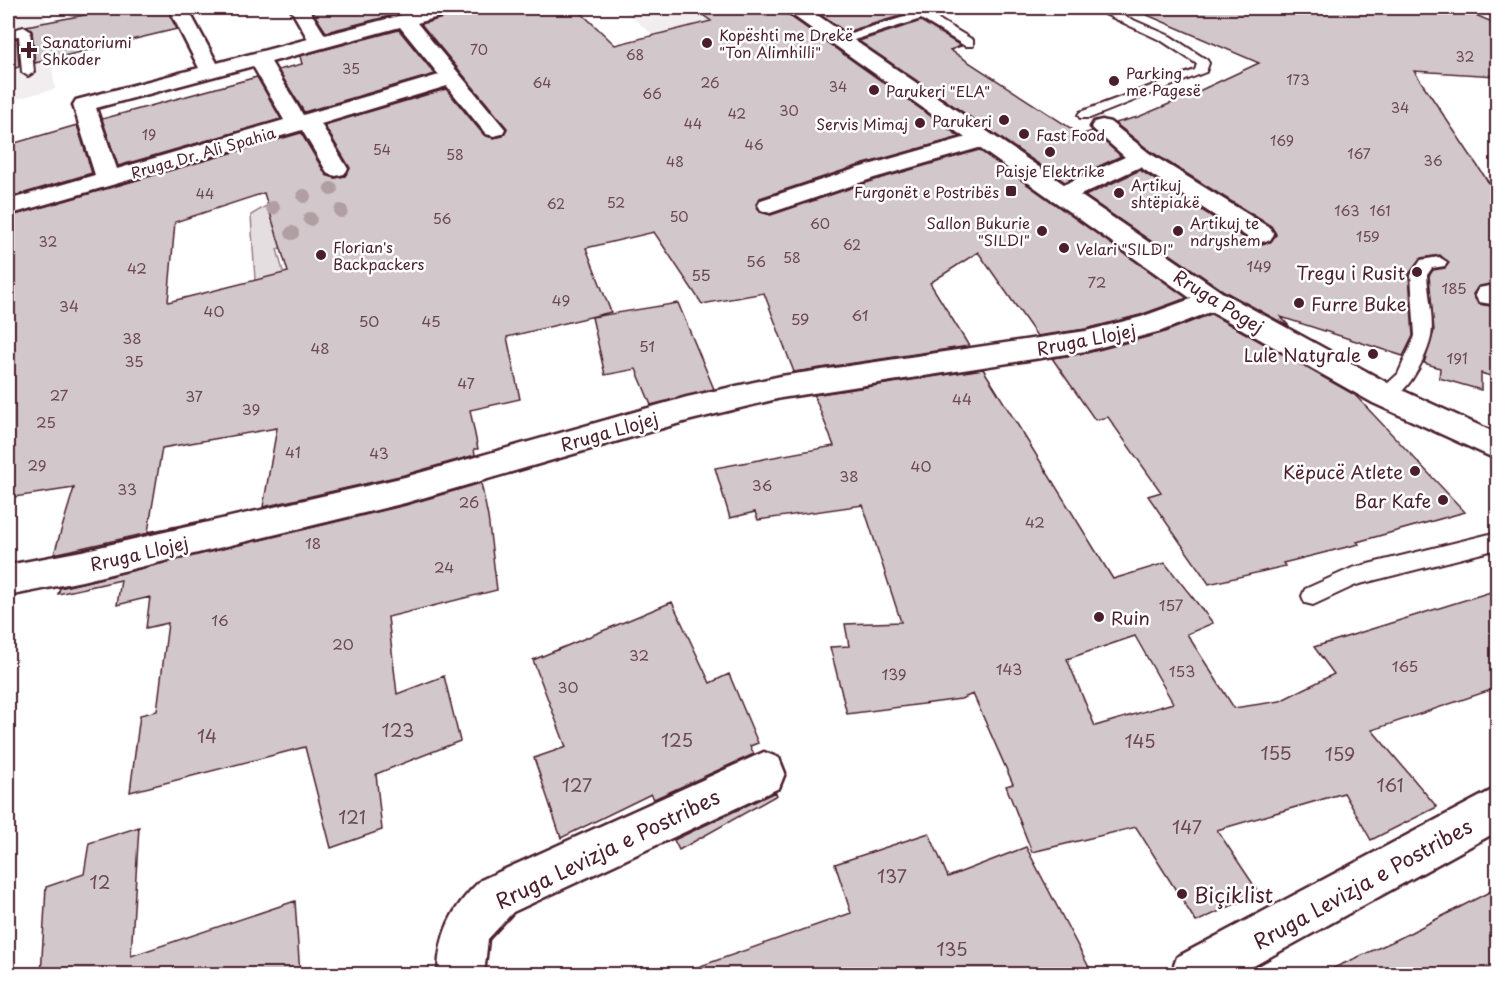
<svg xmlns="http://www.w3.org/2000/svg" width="1505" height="982" viewBox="0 0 1505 982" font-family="'Playpen Sans',sans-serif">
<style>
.built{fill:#f2eeef}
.green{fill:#e5dee0;stroke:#987e86;stroke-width:1.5}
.building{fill:#d2c7cb;stroke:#4a1f2b;stroke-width:1.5;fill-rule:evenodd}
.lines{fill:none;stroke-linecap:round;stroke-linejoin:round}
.lane-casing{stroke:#4a1f2b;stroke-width:4}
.street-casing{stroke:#4a1f2b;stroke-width:5}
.secondary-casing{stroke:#4a1f2b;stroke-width:5}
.lane{fill:#fff;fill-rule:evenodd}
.street{fill:#fff;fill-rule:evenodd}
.secondary{fill:#fff;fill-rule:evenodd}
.tree{fill:#b19ea3}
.poi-dot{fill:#4a1f2b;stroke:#fff;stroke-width:2}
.labels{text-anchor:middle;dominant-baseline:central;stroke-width:5;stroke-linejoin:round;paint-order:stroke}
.far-number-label{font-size:14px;fill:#6c4953}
.far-poi-label{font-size:15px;fill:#4a1f2b;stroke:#fff;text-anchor:start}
.far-street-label{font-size:15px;fill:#4a1f2b;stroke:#fff}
.number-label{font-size:15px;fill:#6c4953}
.poi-label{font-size:18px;fill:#4a1f2b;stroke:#fff;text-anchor:end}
.street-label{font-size:18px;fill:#4a1f2b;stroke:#fff}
.near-number-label{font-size:18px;fill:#6c4953}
.near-street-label{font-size:21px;fill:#4a1f2b;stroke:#fff}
.near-poi-label{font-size:21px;fill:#4a1f2b;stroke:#fff;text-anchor:start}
</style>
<rect width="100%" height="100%" fill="#fff"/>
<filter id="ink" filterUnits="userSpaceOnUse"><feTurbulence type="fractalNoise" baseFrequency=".0167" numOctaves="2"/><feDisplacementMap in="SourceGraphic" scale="12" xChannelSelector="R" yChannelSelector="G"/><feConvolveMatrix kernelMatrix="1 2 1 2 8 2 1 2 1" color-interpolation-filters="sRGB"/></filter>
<g filter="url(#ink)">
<path class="built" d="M 21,8 L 44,8 L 55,89 L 8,101 L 8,11 Z
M 621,8 L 760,8 L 791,30 L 686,63 Z"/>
<path class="green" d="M 332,175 L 416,301 L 261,318 L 255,280 L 251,215 L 300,186 L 302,241 L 277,249 L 288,290 L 328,177 Z"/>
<path class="building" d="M 122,8 L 174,8 L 170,16 L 177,29 L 35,63 L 32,31 L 26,26 Z
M 310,8 L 422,8 L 326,32 Z
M 460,8 L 576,8 L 615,45 L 711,21 L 693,8 L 784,8 L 787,14 L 960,137 L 857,166 L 760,198 L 756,204 L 760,212 L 771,215 L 875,180 L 979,150 L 1187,298 L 1140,315 L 1086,329 L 1037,336 L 978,252 L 930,283 L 969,346 L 794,372 L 764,293 L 702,304 L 654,232 L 586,248 L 611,312 L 507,337 L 520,399 L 470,410 L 478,449 L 474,449 L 475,455 L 404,475 L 263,507 L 277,428 L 162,448 L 148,532 L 206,520 L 54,554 L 74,488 L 8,498 L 8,217 L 301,133 L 326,175 L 335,178 L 345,176 L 350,168 L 324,125 L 446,89 L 484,135 L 493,138 L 503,136 L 507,128 L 421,24 L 457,14 ZM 264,193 L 288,272 L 168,302 L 175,222 Z
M 810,8 L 906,8 L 913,12 L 846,32 Z
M 1131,8 L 1459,8 L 1497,24 L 1497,76 L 1414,71 L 1497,195 L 1497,285 L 1479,286 L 1473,294 L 1479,304 L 1497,307 L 1497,378 L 1481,373 L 1481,390 L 1439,378 L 1440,368 L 1424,363 L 1434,331 L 1429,276 L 1433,270 L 1445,268 L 1449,263 L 1440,255 L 1421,258 L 1409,274 L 1413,336 L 1403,356 L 1281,317 L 1290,327 L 1224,291 L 1085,196 L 1140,170 L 1251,242 L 1261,244 L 1270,242 L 1276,235 L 1271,226 L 1150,151 L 1115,123 L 1138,117 L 1186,97 L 1259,63 Z
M 921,21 L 961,46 L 950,50 L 1081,135 L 1092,131 L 1121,156 L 1065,182 L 859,41 Z
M 399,30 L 435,74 L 304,112 L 278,70 L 302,64 L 300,56 Z
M 17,38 L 19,67 L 8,70 L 8,39 Z
M 257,77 L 281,119 L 118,166 L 102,119 Z
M 77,125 L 92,173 L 8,198 L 8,145 Z
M 678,303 L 714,389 L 651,405 L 636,369 L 605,375 L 592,317 Z
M 1211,314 L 1355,395 L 1465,512 L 1357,542 L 1359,544 L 1283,563 L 1285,566 L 1209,584 L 1148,496 L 1161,492 L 1108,417 L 1095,420 L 1052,358 L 1087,353 L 1162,333 Z
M 983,369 L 1113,579 L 1165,563 L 1213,623 L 1187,634 L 1234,708 L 1280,701 L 1334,674 L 1314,647 L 1497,590 L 1497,688 L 1372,730 L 1437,807 L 1371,840 L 1344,793 L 1217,830 L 1259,893 L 1196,922 L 1136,827 L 1032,852 L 1006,786 L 1013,784 L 973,694 L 961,699 L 847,714 L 830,647 L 849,646 L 845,624 L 901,622 L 863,505 L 758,520 L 755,512 L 730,518 L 715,468 L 834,446 L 814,395 ZM 1135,636 L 1173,703 L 1095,726 L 1067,659 Z
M 481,483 L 488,517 L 497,590 L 388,617 L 397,694 L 444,676 L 460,741 L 376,774 L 382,830 L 331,848 L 305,747 L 130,792 L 140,715 L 157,711 L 168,623 L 146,628 L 150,597 L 117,605 L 121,580 L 58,594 L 60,588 L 406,505 Z
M 672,602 L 710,683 L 729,674 L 758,743 L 750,746 L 754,754 L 654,799 L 651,794 L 561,838 L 534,758 L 566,747 L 533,660 Z
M 775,792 L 777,795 L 679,850 L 674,840 Z
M 139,827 L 131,956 L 295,901 L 300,975 L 41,975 L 46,887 L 84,874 L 89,843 Z
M 929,833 L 948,877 L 1026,847 L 1093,975 L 693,975 L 692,969 L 851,913 L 835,864 Z
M 1497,888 L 1497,975 L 1318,975 L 1396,940 Z"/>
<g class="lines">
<defs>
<path id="lane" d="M 944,8 L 965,8 L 964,10 L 933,16 L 973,40 L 973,46 L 965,46 L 921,19 L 841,44 L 835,40 L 837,37 L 918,13 Z
M 1092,8 L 1106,8 L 1170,36 L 1207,60 L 1209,63 L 1206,72 L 1090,118 L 1080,118 L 1078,115 L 1080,112 L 1195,70 L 1197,64 L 1162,41 Z
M 24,27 L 30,31 L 34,72 L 28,76 L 22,72 L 19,36 L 8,37 L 8,31 Z
M 1439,257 L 1447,262 L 1445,266 L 1432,268 L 1427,275 C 1428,292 1434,321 1431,337 C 1427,357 1403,407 1378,400 L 1375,395 L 1398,374 L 1415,336 L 1411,275 L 1421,260 Z
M 1498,532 L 1498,549 L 1356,585 L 1313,605 L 1305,603 L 1302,596 L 1305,589 L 1352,568 Z"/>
<path id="street" d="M 290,8 L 308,8 L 325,35 L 429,8 L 458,8 L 456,12 L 417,23 L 505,129 L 502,134 L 494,136 L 486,134 L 447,86 L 321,124 L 348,169 L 344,174 L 336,176 L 328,174 L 302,130 L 8,215 L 8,200 L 95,175 L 73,105 L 76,100 L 199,68 L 172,15 L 175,11 L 189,11 L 217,63 L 308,39 ZM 400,27 L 439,75 L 303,115 L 271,62 ZM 253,66 L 284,120 L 117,169 L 96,108 Z
M 1102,120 L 1110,122 L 1149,153 L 1270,228 L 1274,234 L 1270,240 L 1261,242 L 1252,240 L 1140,167 L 1070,200 L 1061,202 L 1052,200 L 1049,195 L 1052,190 L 1125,157 L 1091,127 L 1094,122 Z
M 981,133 L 989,135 L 992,140 L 989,145 L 874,178 L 779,210 L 770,213 L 761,210 L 758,205 L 761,200 L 858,168 Z
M 1489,286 L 1498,287 L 1498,305 L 1479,302 L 1475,295 L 1479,288 Z
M 1213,291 L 1223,293 L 1227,300 L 1223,307 L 1161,331 L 1086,351 L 781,398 L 687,421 L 405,503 L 82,581 L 8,596 L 8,565 L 82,551 L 405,477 L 687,397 L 781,376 L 1086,331 L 1141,317 Z
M 764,752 L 779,758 L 785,773 L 779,788 L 513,912 L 488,939 L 484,974 L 438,974 C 439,934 451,908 481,880 Z"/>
<path id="secondary" d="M 786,8 L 807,8 L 1223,293 L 1395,387 L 1498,434 L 1498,460 L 1373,403 L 1203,307 L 788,12 Z
M 1498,787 L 1498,831 L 1239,974 L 1171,974 L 1177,957 Z"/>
</defs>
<use href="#lane" class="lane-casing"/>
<use href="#street" class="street-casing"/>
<use href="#secondary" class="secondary-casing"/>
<use href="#lane" class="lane"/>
<use href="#street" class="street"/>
<use href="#secondary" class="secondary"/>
</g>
<g class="tree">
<circle cx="331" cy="189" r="7"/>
<circle cx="304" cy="196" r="7"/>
<circle cx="273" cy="208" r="7"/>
<circle cx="341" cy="211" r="7"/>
<circle cx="310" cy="219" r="7"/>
<circle cx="292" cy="233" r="7"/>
</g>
</g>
<g class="poi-dot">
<circle cx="707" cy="43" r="6"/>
<path d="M26 41h6v6h6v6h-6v6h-6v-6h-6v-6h6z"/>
<circle cx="1114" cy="81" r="6"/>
<circle cx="874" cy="90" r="6"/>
<circle cx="1004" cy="120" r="6"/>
<circle cx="920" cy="123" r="6"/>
<circle cx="1024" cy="134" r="6"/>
<circle cx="1050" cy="152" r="6"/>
<rect x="1005" y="185" width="12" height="12" rx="3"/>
<circle cx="1119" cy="193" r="6"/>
<circle cx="1042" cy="231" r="6"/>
<circle cx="1178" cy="231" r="6"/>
<circle cx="1064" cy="248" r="6"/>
<circle cx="321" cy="255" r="6"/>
<circle cx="1417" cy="272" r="6"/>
<circle cx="1299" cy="303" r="6"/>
<circle cx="1373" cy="354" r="6"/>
<circle cx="1415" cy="471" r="6"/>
<circle cx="1443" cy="500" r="6"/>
<circle cx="1099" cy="617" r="6"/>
<circle cx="1182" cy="894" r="6"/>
</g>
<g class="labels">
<g class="far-number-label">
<text x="479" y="49">70</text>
<text x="635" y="54">68</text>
<text x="1465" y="56">32</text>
<text x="351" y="68">35</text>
<text x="1298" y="79">173</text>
<text x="542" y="82">64</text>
<text x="710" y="82">26</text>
<text x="838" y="86">34</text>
<text x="652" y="93">66</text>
<text x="1400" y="107">34</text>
<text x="789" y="110">30</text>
<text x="737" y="113">42</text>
<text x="693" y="123">44</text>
<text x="149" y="134">19</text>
<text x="1282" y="140">169</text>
<text x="754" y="144">46</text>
<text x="382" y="149">54</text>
<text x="1359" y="153">167</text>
<text x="455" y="154">58</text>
<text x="1433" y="160">36</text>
<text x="675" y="161">48</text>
<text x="205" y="193">44</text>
<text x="616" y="202">52</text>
<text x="556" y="203">62</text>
<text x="1347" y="210">163</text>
<text x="1380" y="210">161</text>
<text x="679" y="216">50</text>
<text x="442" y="218">56</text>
<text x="820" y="223">60</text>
<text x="1368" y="236">159</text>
<text x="48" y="241">32</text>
<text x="852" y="244">62</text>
<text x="792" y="257">58</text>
</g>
<g class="far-poi-label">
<text x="719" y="34">Kopështi me Drekë<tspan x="719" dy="17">"Ton Alimhilli"</tspan></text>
<text x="42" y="41">Sanatoriumi<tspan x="42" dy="17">Shkoder</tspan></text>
<text x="1126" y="72">Parking<tspan x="1126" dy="17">me Pagesë</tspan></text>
<text x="886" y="90">Parukeri "ELA"</text>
<text x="992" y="120" text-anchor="end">Parukeri</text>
<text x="908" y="123" text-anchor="end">Servis Mimaj</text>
<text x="1036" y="134">Fast Food</text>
<text x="1050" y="170" text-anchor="middle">Paisje Elektrike</text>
<text x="1131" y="184">Artikuj<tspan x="1131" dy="17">shtëpiakë</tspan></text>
<text x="999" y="191" text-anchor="end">Furgonët e Postribës</text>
<text x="1030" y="222" text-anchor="end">Sallon Bukurie<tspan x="1030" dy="17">"SILDI"</tspan></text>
<text x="1190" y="222">Artikuj te<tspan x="1190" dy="17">ndryshem</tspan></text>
<text x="333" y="246">Florian's<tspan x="333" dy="17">Backpackers</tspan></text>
<text x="1076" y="248">Velari "SILDI"</text>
</g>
<g class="far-street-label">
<text transform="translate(203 152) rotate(-16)">Rruga Dr. Ali Spahia</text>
</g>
<g class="number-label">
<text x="756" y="260">56</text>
<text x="1259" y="265">149</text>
<text x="137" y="267">42</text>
<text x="701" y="274">55</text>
<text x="1097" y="281">72</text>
<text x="1454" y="287">185</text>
<text x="561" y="299">49</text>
<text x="69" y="305">34</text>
<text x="214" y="310">40</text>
<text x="860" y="314">61</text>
<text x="800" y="318">59</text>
<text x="369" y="320">50</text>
<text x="431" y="320">45</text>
<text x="132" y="337">38</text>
<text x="647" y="345">51</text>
<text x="320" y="347">48</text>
<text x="1457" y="357">191</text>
<text x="134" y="360">35</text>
<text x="466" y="382">47</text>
<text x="59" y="394">27</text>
<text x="194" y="395">37</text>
<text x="962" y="398">44</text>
<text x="251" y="408">39</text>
<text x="46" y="421">25</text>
<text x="293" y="451">41</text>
<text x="379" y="452">43</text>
<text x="37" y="464">29</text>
<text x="921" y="465">40</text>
<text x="849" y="475">38</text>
<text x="762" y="484">36</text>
<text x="127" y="488">33</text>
<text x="469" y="501">26</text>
<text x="1035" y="521">42</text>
<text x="313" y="542">18</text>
<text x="444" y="566">24</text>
<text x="1171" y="604">157</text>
<text x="220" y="619">16</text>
<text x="343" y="643">20</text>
<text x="639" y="654">32</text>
<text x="1405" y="665">165</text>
<text x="1009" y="668">143</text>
<text x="1182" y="670">153</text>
<text x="894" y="673">139</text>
<text x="568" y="686">30</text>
</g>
<g class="poi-label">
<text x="1405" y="272">Tregu i Rusit</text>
<text x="1311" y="303" text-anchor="start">Furre Buke</text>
<text x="1361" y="354">Lule Natyrale</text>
<text x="1403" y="471">Këpucë Atlete</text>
<text x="1431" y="500">Bar Kafe</text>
<text x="1111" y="617" text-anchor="start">Ruin</text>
</g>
<g class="street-label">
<text transform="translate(1219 301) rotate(32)">Rruga Pogej</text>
<text transform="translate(1086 339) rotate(-11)">Rruga Llojej</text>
<text transform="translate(609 431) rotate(-16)">Rruga Llojej</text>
<text transform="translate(139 553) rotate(-13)">Rruga Llojej</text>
</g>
<g class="near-number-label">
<text x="398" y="729">123</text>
<text x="207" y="735">14</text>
<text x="677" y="739">125</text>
<text x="1140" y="740">145</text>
<text x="1276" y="752">155</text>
<text x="1340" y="753">159</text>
<text x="577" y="784">127</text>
<text x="1390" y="784">161</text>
<text x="352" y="816">121</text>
<text x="1187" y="826">147</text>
<text x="892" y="875">137</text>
<text x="100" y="881">12</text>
<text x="952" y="948">135</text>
</g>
<g class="near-street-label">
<text transform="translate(607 848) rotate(-26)">Rruga Levizja e Postribes</text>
<text transform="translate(1362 883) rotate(-29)">Rruga Levizja e Postribes</text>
</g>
<g class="near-poi-label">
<text x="1194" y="894">Biçiklist</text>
</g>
</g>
<rect width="1505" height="982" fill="none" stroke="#fff" stroke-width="30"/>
<rect x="15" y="15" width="1475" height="952" fill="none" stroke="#4a1f2b" stroke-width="2" filter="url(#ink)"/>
</svg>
